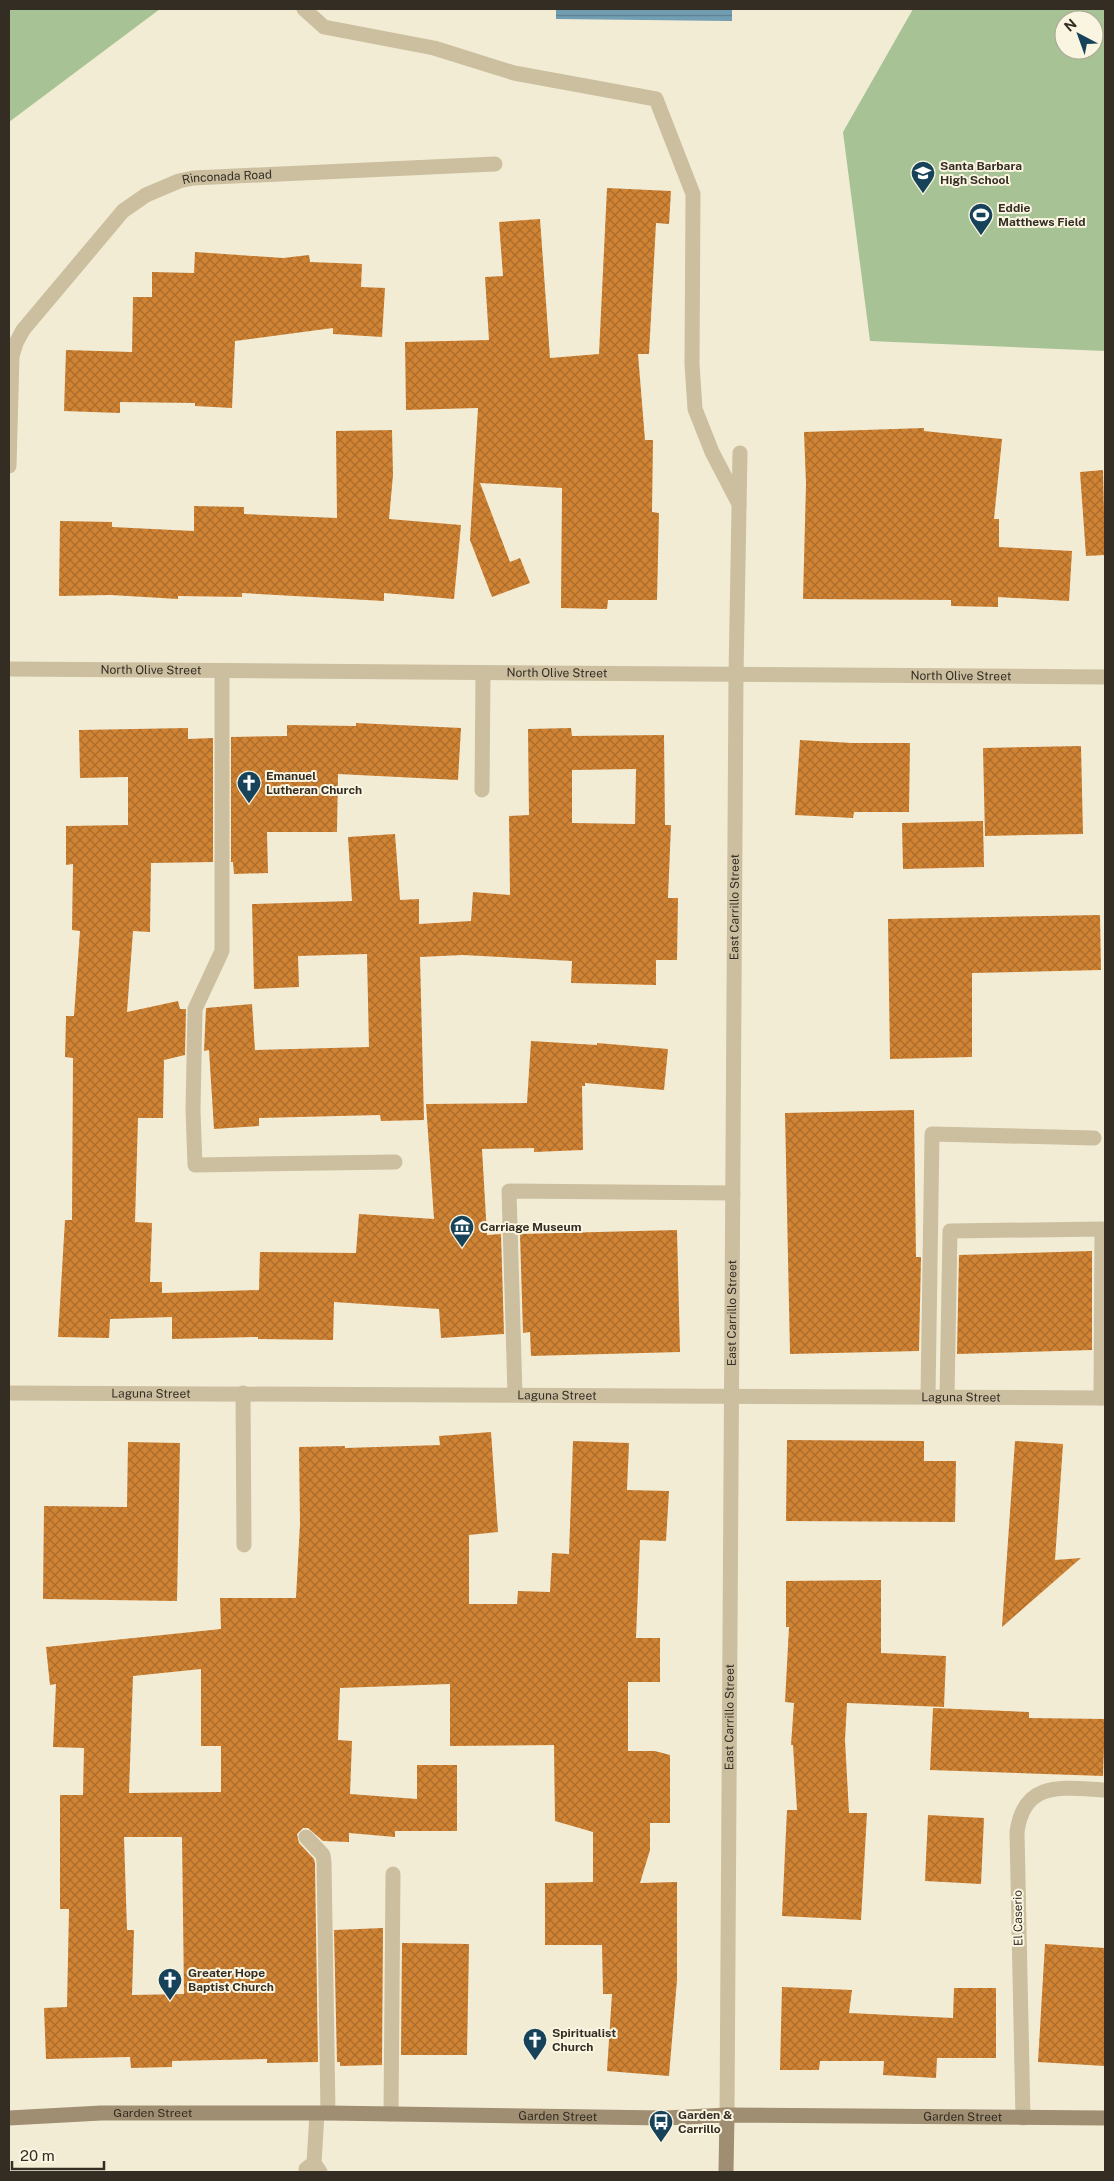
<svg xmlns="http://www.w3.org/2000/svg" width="1114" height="2181" viewBox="0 0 1114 2181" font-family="'Public Sans',sans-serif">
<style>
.pitch{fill:#a7c294;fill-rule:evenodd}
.water{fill:url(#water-rules)}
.building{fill:url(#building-cross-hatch);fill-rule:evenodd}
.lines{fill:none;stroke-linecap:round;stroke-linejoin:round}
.lane{stroke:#cbbfa0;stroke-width:15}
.street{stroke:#cbbfa0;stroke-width:15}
.secondary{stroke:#9f8e71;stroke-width:15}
.labels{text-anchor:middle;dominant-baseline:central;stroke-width:4;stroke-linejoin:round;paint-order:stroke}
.poi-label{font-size:12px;font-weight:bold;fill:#342d24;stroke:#faf5e1;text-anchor:start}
.street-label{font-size:12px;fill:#342d24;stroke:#faf5e1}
</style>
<defs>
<pattern id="water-rules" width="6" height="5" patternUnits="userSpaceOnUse" patternTransform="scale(1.25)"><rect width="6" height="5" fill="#719eb2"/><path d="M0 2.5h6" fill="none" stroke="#5e8191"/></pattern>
<pattern id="building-cross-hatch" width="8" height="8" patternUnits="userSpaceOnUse" patternTransform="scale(1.25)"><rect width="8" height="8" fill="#d18334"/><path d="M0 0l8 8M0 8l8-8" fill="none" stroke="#aa6c2c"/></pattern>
</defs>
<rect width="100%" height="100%" fill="#f3ecd5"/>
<path class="pitch" d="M 9,9 L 160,9 L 9,122 Z
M 913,9 L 1105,9 L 1105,351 L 870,341 L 843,132 ZM 1064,20 L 1094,20 L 1094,50 L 1064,50 Z"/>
<path class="water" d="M 556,9 L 732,9 L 732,21 L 556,19 Z"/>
<path class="building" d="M 607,188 L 671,191 L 669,224 L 656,223 L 649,354 L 638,354 L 645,440 L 653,440 L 652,512 L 659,513 L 657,600 L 608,600 L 607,609 L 561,608 L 562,488 L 480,483 L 510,562 L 520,558 L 530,583 L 492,597 L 470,540 L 478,408 L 406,410 L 405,342 L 489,340 L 485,277 L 503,276 L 499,222 L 540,219 L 550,358 L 599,354 Z
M 195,252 L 283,258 L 309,255 L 310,262 L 362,264 L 361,287 L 385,288 L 382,337 L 333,334 L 333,328 L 235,341 L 232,408 L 195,406 L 195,403 L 120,402 L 120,413 L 64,411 L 66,350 L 132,352 L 133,297 L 152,297 L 152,272 L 194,273 Z
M 924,428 L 924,431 L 1002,439 L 994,519 L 999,519 L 999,547 L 1072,551 L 1069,601 L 998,597 L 998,607 L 951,606 L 951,600 L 803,599 L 806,484 L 804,432 Z
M 392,430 L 393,475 L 389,519 L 461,525 L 454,599 L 384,593 L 384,601 L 242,593 L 242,597 L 178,596 L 178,599 L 111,595 L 59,596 L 60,521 L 112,522 L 112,527 L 194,531 L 194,506 L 244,507 L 244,514 L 337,518 L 336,431 Z
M 1103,470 L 1105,555 L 1086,556 L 1080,472 Z
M 356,723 L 461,728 L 458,780 L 338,774 L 337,832 L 267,832 L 268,873 L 234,874 L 233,862 L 231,862 L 231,737 L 287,736 L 287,725 L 356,726 Z
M 188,728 L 188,739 L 213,738 L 213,862 L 151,863 L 150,932 L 133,931 L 127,1012 L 178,1001 L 180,1009 L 186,1009 L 185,1055 L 164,1060 L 163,1118 L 138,1118 L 135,1222 L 152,1223 L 150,1282 L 162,1282 L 162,1293 L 259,1290 L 260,1252 L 356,1253 L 359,1214 L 434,1219 L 426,1104 L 527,1103 L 531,1041 L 597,1045 L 597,1043 L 668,1049 L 664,1090 L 585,1083 L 585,1086 L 582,1086 L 583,1150 L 534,1152 L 534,1148 L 482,1149 L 487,1235 L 501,1234 L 504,1334 L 441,1338 L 439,1309 L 334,1302 L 333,1340 L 258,1339 L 258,1337 L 172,1339 L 172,1317 L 110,1319 L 109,1338 L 58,1337 L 65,1220 L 72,1220 L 73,1058 L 65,1057 L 66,1016 L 74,1016 L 80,931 L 72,930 L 73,864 L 66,865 L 66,826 L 128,825 L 128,777 L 80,778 L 79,730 Z
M 571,728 L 572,736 L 664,735 L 665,825 L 671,825 L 668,898 L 678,898 L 677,960 L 656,960 L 656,985 L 571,983 L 572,961 L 463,955 L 420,957 L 424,1120 L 381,1121 L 380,1115 L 259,1118 L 259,1126 L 214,1129 L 209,1050 L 204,1051 L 206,1008 L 252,1004 L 255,1050 L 369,1047 L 367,954 L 298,956 L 299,987 L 254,989 L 252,904 L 352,901 L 348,837 L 395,834 L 400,900 L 419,899 L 419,924 L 471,921 L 473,892 L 510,895 L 509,816 L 529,815 L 528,729 ZM 636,769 L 635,824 L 572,823 L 572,770 Z
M 800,740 L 852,743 L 910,743 L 909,812 L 854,812 L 853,818 L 795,815 Z
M 1081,746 L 1083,834 L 985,836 L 983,748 Z
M 983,821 L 984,867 L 903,869 L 902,823 Z
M 1100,915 L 1101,970 L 972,973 L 972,1057 L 890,1059 L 888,919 Z
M 914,1110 L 916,1257 L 921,1257 L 919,1351 L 790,1354 L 785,1113 Z
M 677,1230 L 680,1352 L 531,1356 L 530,1332 L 523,1333 L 520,1234 Z
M 1092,1251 L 1092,1350 L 957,1354 L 959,1255 Z
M 491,1432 L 498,1532 L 469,1535 L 469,1604 L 517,1604 L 518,1591 L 550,1592 L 552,1553 L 569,1554 L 573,1441 L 629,1443 L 627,1490 L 669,1491 L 666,1541 L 640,1540 L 636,1638 L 660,1638 L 660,1682 L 628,1682 L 628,1751 L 655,1751 L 670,1755 L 670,1823 L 650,1823 L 650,1850 L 640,1883 L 677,1882 L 677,1980 L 669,2076 L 607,2071 L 612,1994 L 603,1994 L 602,1945 L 545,1945 L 545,1883 L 593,1882 L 593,1832 L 555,1821 L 554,1745 L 450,1746 L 450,1684 L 340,1688 L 338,1740 L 352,1741 L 350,1794 L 417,1799 L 417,1765 L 457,1765 L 457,1831 L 395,1831 L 395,1837 L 349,1833 L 349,1842 L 323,1841 L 308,1828 L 303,1828 L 297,1834 L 299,1843 L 314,1859 L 315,1863 L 318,2062 L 267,2063 L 267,2059 L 172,2061 L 172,2067 L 131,2068 L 130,2057 L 46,2059 L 44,2008 L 67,2007 L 69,1909 L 60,1909 L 60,1795 L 83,1795 L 84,1748 L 53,1747 L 56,1684 L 50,1685 L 46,1647 L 221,1629 L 220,1598 L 296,1598 L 300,1524 L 299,1447 L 345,1446 L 345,1448 L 440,1445 L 439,1436 ZM 201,1669 L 201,1746 L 221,1746 L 221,1792 L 129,1793 L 133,1676 ZM 124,1837 L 182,1837 L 184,1994 L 132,1995 L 134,1930 L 127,1930 Z
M 787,1440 L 924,1441 L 924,1461 L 956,1461 L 955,1522 L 786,1521 Z
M 1015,1441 L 1063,1444 L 1055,1560 L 1081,1558 L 1002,1627 Z
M 128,1442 L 180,1443 L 177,1601 L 43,1599 L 44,1506 L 127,1507 Z
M 881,1580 L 881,1653 L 946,1656 L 944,1707 L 847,1703 L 845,1740 L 849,1813 L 867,1813 L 861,1920 L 782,1916 L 787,1810 L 797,1810 L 793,1745 L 791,1745 L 794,1703 L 785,1702 L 789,1627 L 786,1627 L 786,1581 Z
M 933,1708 L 1029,1712 L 1029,1718 L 1105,1719 L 1103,1776 L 930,1770 Z
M 928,1815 L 984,1818 L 981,1884 L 925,1881 Z
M 383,1928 L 382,2065 L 340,2066 L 340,2062 L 337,2062 L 334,1930 Z
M 402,1943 L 469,1944 L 467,2055 L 401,2055 Z
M 1045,1944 L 1105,1948 L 1105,2066 L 1038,2062 Z
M 782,1987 L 852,1990 L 849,2013 L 953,2018 L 954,1988 L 996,1988 L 996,2058 L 937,2058 L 936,2078 L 883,2075 L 884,2061 L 820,2061 L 819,2070 L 780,2070 Z"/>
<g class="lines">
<path class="lane" d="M 304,9 L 324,27 L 434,48 L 514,73 L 656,99 L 693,194 L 692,364 L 695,409 L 712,452 L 739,504
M 222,671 L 222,951 L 195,1009 L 193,1110 L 195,1165 L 395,1162
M 482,790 L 483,673
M 243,1393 L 244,1545
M 515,1394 L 509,1191 L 733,1193
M 928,1396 L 932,1134 L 1094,1138
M 947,1397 L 950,1231 L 1102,1229 L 1101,1398
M 306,1837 L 323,1855 L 324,1862 L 328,2113
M 391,2114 L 393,1874
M 314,2163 L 317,2114
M 306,2172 L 306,2169 L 314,2163 L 320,2172"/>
<g class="street">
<path id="s1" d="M 9,466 L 12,356 L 16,343 L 23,330 L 123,211 L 146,195 L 179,181 L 193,178 L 495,164"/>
<path id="s2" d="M 9,669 L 1105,677"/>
<path id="s3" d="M 9,1393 L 1105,1398"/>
<path id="s4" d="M 727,2115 L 736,675 L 740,453"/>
<path d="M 1023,2118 L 1017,1832 C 1024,1779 1064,1788 1105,1790"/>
</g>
<g class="secondary">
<path id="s5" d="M 9,2118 L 101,2113 L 328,2113 L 665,2118 L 727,2115 L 1105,2118"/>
<path d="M 726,2172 L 727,2115"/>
</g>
</g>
<defs>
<symbol id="school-pin" viewBox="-11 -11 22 30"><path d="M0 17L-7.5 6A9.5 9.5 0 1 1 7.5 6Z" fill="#164359" stroke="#faf5e1"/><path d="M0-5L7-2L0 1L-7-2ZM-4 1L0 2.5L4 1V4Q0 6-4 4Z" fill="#fff"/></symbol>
<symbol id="stadium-pin" viewBox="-11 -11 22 30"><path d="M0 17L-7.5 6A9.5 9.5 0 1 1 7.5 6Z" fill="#164359" stroke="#faf5e1"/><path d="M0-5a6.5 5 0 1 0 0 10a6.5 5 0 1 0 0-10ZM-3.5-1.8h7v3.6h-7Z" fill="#fff"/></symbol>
<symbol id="church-pin" viewBox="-11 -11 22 30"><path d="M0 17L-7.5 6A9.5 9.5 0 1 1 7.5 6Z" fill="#164359" stroke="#faf5e1"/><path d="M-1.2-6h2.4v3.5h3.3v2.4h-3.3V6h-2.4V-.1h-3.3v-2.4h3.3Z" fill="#fff"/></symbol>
<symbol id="museum-pin" viewBox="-11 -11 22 30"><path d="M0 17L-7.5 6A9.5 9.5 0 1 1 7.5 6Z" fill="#164359" stroke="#faf5e1"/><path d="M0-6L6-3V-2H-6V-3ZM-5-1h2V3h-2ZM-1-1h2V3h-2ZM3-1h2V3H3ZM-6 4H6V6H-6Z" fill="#fff"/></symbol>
<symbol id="bus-pin" viewBox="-11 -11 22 30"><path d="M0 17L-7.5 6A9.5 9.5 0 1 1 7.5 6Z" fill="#164359" stroke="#faf5e1"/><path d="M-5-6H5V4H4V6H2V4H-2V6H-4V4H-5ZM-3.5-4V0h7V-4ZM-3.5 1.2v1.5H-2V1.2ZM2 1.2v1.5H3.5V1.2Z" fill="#fff"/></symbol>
</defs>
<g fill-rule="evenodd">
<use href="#school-pin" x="909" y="159" width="28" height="38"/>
<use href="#stadium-pin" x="967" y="201" width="28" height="38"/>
<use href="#church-pin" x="235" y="769" width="28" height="38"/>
<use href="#museum-pin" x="448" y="1213" width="28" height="38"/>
<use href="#church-pin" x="156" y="1966" width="28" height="38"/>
<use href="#church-pin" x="521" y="2026" width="28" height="38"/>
<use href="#bus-pin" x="647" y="2108" width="28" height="38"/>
</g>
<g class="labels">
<g class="poi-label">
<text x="940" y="166">Santa Barbara<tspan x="940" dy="14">High School</tspan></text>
<text x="998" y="208">Eddie<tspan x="998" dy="14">Matthews Field</tspan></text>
<text x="266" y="776">Emanuel<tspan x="266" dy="14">Lutheran Church</tspan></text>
<text x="480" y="1227">Carriage Museum</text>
<text x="188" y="1973">Greater Hope<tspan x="188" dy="14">Baptist Church</tspan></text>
<text x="552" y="2033">Spiritualist<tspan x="552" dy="14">Church</tspan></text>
<text x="678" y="2115">Garden &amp;<tspan x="678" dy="14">Carrillo</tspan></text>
</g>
<g class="street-label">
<text stroke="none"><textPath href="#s1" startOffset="406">Rinconada Road</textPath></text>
<text stroke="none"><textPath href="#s2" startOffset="142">North Olive Street</textPath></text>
<text stroke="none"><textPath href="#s2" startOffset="548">North Olive Street</textPath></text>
<text stroke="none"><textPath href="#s2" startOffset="952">North Olive Street</textPath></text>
<text stroke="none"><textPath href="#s4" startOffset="1208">East Carrillo Street</textPath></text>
<text stroke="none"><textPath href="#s4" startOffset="802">East Carrillo Street</textPath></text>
<text stroke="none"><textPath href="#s3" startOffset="142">Laguna Street</textPath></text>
<text stroke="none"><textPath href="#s3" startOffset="548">Laguna Street</textPath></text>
<text stroke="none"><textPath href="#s3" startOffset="952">Laguna Street</textPath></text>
<text stroke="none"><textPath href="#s4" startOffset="398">East Carrillo Street</textPath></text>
<text transform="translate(1018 1918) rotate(-91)">El Caserio</text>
<text stroke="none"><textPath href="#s5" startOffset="144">Garden Street</textPath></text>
<text stroke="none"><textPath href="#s5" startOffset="549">Garden Street</textPath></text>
<text stroke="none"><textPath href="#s5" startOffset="954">Garden Street</textPath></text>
</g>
</g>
<rect width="1114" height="2181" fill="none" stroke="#342d24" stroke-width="20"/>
<g transform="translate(1079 35) rotate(319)"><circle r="24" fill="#faf5e1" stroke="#aba595"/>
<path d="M0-4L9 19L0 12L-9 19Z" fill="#164359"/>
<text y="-8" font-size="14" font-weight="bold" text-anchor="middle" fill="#342d24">N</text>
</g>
<path d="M12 2161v8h92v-8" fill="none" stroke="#342d24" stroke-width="2.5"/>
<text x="20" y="2161" font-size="15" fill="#342d24" stroke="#faf5e1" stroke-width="4" paint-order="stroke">20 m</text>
</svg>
